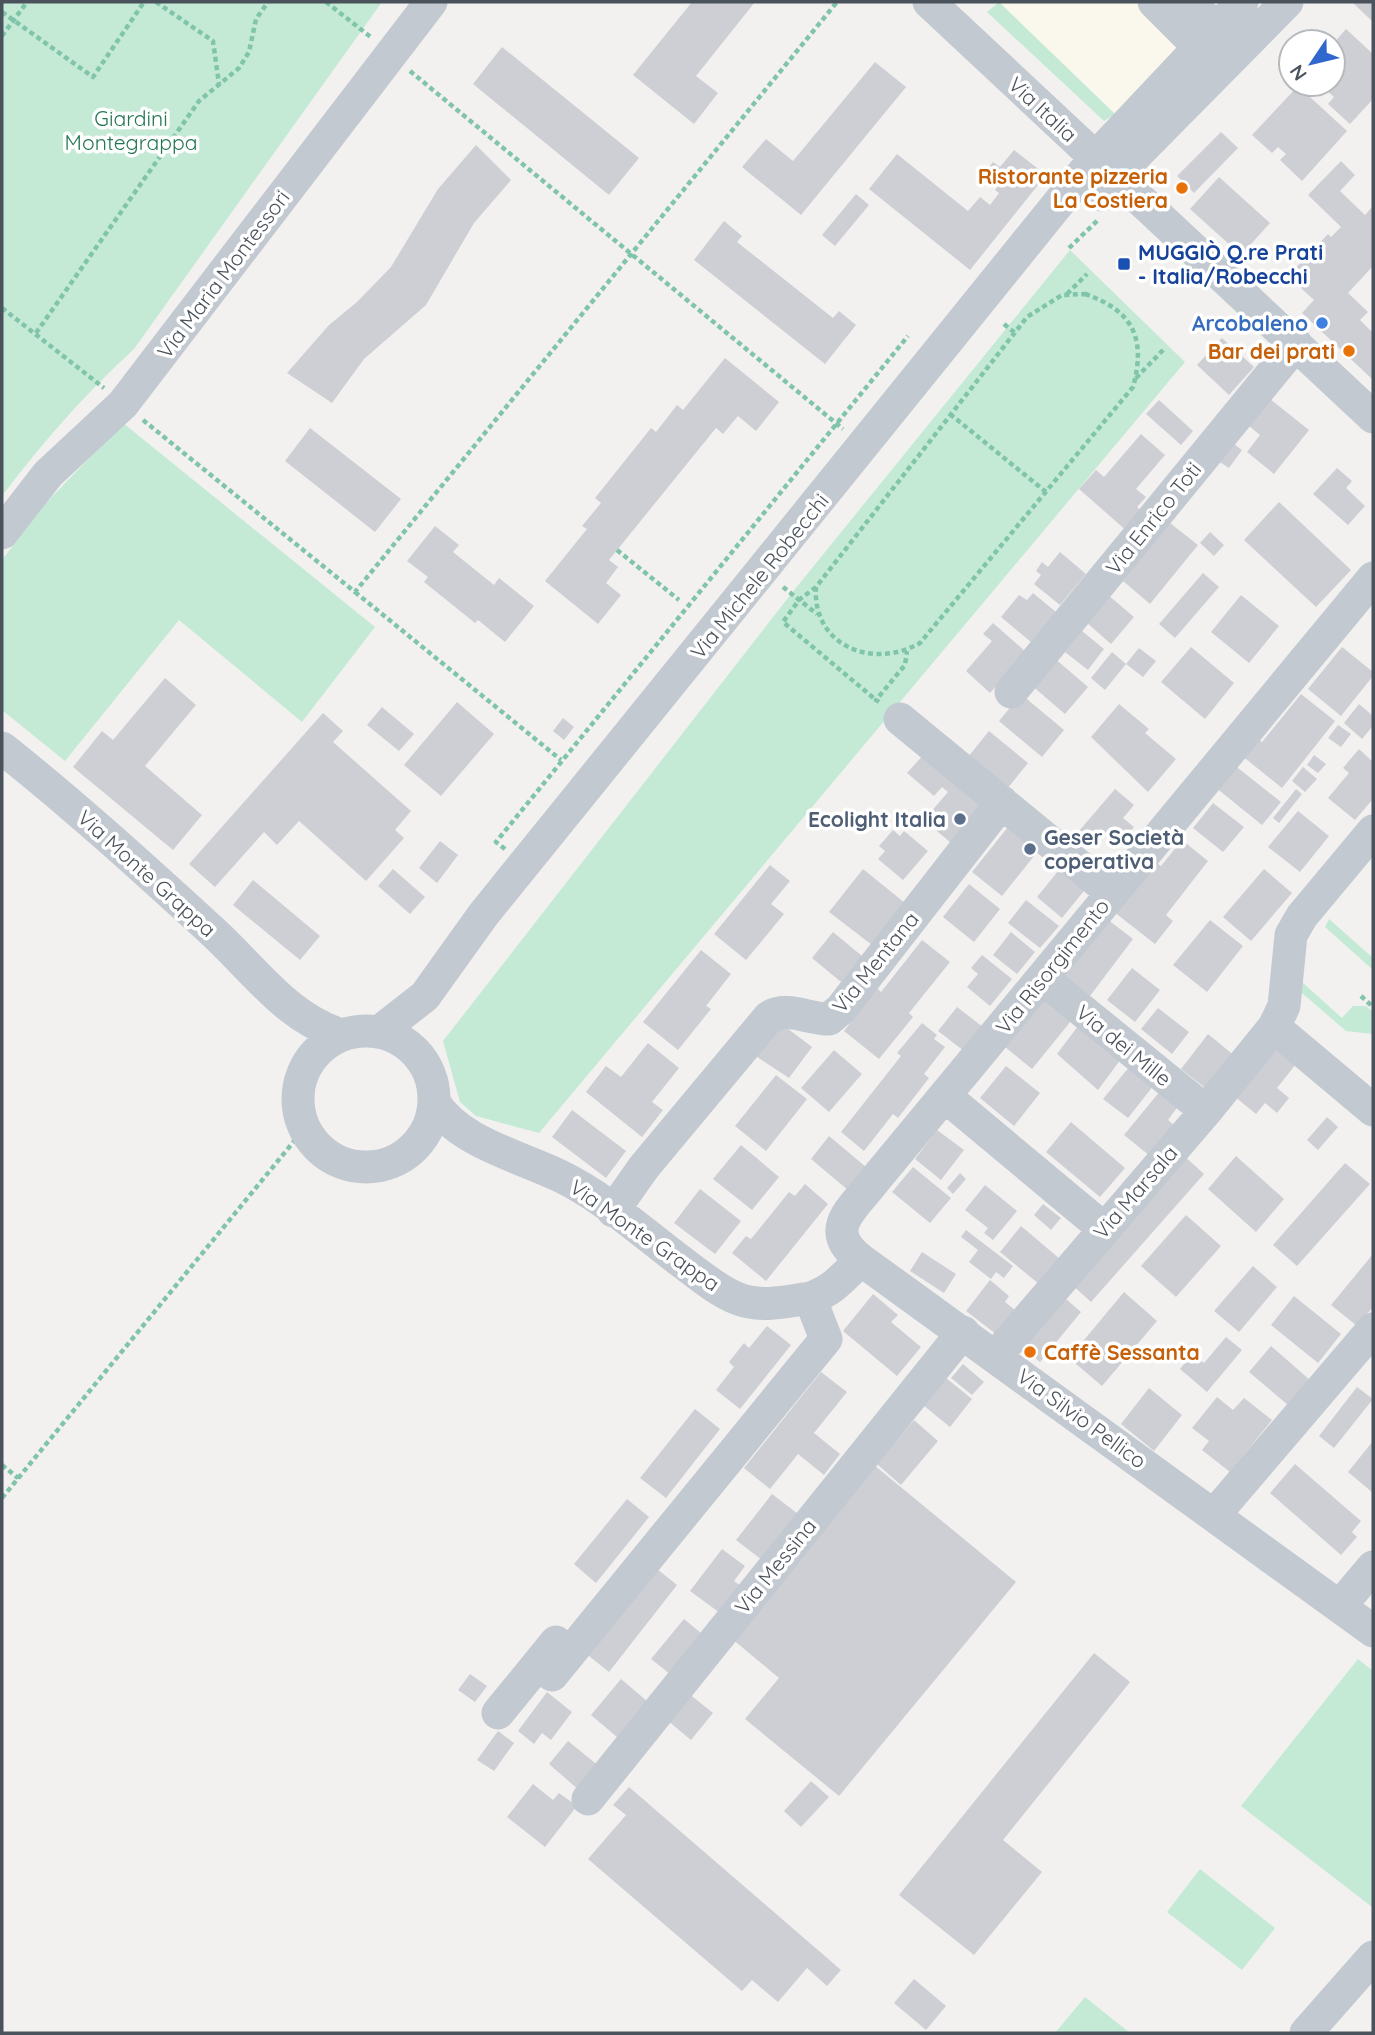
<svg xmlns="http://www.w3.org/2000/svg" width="1375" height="2035" viewBox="0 0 1375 2035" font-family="Quicksand,sans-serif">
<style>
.commercial{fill:#faf7ec}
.green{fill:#c4ead6}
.building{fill:#cecfd4}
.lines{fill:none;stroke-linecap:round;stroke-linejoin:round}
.path{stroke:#80c4a9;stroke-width:4.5;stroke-dasharray:5 3.5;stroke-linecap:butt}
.minor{stroke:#c3c9d0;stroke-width:33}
.food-dot{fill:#e8710a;stroke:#fff;stroke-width:2.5}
.transit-dot{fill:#1a4fb4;stroke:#fff;stroke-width:2.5}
.shop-dot{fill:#3f7fe0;stroke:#fff;stroke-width:2.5}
.service-dot{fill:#5c6f8a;stroke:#fff;stroke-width:2.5}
.labels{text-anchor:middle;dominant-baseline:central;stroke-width:7;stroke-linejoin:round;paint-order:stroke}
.street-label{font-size:21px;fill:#4a525b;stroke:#fff}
.park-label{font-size:21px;fill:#237553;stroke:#fff}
.food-label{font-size:21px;font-weight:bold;fill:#c56008;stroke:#fff;text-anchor:end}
.transit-label{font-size:21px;font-weight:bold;fill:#164399;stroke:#fff;text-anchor:start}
.shop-label{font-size:21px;font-weight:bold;fill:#366cbe;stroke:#fff;text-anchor:end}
.service-label{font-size:21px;font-weight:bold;fill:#4e5e75;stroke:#fff;text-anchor:end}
</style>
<rect width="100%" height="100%" fill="#f2f1f0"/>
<path class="commercial" d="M 999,2 L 1225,2 L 1115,114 Z"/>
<path class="green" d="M 2,2 L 382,2 L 134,349 C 85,394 42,443 2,496 Z
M 999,2 L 1115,114 L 1104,121 L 987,12 Z
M 1070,250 L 1185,362 L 539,1133 L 476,1116 L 460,1102 L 443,1041 L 791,594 Z
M 123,423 L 375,627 L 302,722 L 179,620 L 65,761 L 2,710 L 2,560 L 45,504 Z
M 1329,919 L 1373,958 L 1373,970 L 1325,927 Z
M 1302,982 L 1342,1018 L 1353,1006 L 1366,1006 L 1373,1012 L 1373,1034 L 1346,1031 L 1302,993 Z
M 1358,1659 L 1373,1671 L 1372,1907 L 1241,1806 Z
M 1200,1869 L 1275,1928 L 1242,1970 L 1167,1912 Z
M 1085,1997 L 1130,2033 L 1055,2033 Z"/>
<path class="building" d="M 692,2 L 755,2 L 696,76 L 718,93 L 694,124 L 633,75 Z
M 1352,2 L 1373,2 L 1373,22 Z
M 1346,29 L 1373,54 L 1373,99 L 1350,124 L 1328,104 L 1334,97 L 1326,90 L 1320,97 L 1306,84 L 1333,84 L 1333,44 Z
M 502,47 L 639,158 L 609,195 L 473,84 Z
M 875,62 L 906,87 L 801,215 L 742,167 L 766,139 L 793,161 Z
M 1298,86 L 1347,131 L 1302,181 L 1280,160 L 1286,154 L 1278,147 L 1272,153 L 1252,135 Z
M 1221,132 L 1238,148 L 1194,193 L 1177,176 Z
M 476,145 L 511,180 L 474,223 L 426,305 L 364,359 L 332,403 L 287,373 L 329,325 L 357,302 L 391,267 L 438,189 Z
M 1014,150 L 1046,175 L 970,270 L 869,189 L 897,154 L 968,211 L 980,197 L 990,205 L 999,193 L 995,190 L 1000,183 L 985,172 L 993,162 L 1000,167 Z
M 1341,161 L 1355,175 L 1340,191 L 1365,215 L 1373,206 L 1373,266 L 1348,293 L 1368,312 L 1360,320 L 1373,333 L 1373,380 L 1302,313 L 1314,300 L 1288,276 L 1328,234 L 1331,237 L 1341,227 L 1308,195 Z
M 1219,177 L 1270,223 L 1241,255 L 1190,209 Z
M 856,194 L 869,205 L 835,246 L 822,235 Z
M 724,221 L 742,236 L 737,242 L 833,318 L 839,311 L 856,325 L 825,364 L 694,260 Z
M 1222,338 L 1254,367 L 1229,395 L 1197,365 Z
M 725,358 L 779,402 L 756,431 L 738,416 L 723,434 L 716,428 L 609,560 L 618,567 L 606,583 L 621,595 L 598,624 L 545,581 L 587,529 L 582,526 L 601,503 L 595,498 L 651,428 L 656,432 L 677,405 L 683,410 Z
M 1270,399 L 1309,430 L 1274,474 L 1247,452 L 1260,435 L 1249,426 Z
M 1159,400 L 1193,431 L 1181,445 L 1146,414 Z
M 310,428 L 401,499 L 375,532 L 285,461 Z
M 1141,434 L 1165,455 L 1136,489 L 1146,497 L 1137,507 L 1144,513 L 1128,532 L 1079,489 L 1096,470 L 1104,477 Z
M 1226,438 L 1242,450 L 1229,468 L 1212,457 Z
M 1337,468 L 1352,481 L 1346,488 L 1365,506 L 1348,525 L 1313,494 Z
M 1279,502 L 1351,570 L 1316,607 L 1244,540 Z
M 1170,523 L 1198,545 L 1150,604 L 1123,581 Z
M 435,526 L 459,545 L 453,552 L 494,585 L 499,578 L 534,606 L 505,642 L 478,620 L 475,623 L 424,582 L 428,577 L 407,561 Z
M 1210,532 L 1224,545 L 1214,556 L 1200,543 Z
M 1060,552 L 1086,574 L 1060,605 L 1034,584 L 1041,575 L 1036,571 L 1042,562 L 1048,567 Z
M 1203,573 L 1219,587 L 1175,638 L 1159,624 Z
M 1033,593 L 1056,612 L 1031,642 L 1001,617 L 1019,595 L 1027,600 Z
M 1108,595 L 1134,617 L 1111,644 L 1086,622 Z
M 1241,595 L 1279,626 L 1249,663 L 1211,632 Z
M 993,623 L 1026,652 L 990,693 L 966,671 L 992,641 L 983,634 Z
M 1082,631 L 1104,649 L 1088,670 L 1065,652 Z
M 1191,647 L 1234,683 L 1205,719 L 1161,682 Z
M 1342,647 L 1373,672 L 1373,676 L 1341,716 L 1308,689 Z
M 1139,648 L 1156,661 L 1143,677 L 1126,664 Z
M 1112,652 L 1126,664 L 1105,690 L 1091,678 Z
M 1053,657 L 1088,687 L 1065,714 L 1030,684 Z
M 165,678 L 196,705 L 145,766 L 202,815 L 173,850 L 73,767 L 102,731 L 113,740 Z
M 1021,694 L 1064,730 L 1042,757 L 999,721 Z
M 1301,694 L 1335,721 L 1282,788 L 1241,755 L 1255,737 L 1262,742 Z
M 457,702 L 494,734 L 441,796 L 404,765 Z
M 1119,704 L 1149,729 L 1145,733 L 1176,759 L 1148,792 L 1091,737 Z
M 1359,704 L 1373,716 L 1373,726 L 1362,739 L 1344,723 Z
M 382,707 L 414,734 L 399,751 L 367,725 Z
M 323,713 L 343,731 L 333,742 L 411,811 L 395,830 L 404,838 L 366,881 L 299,821 L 277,845 L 264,832 L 215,887 L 189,864 Z
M 563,718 L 574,727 L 564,740 L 553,731 Z
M 1338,725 L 1351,734 L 1341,747 L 1328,738 Z
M 989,731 L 1028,763 L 1007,789 L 968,757 Z
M 1359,749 L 1373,762 L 1373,799 L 1355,820 L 1328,798 L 1349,773 L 1343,768 Z
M 925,753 L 985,804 L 951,843 L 924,820 L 948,792 L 942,787 L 934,796 L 907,773 Z
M 1314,755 L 1326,764 L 1318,773 L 1307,765 Z
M 1233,764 L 1281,802 L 1262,825 L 1215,787 Z
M 1303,767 L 1317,779 L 1305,792 L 1292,781 Z
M 1115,789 L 1134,805 L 1123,818 L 1134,827 L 1120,843 L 1107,831 L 1095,845 L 1079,831 Z
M 1296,789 L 1302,794 L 1279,823 L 1273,818 Z
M 1213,803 L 1244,827 L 1223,852 L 1193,828 Z
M 1298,811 L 1329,836 L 1300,872 L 1268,847 Z
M 1008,827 L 1039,850 L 1002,896 L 972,872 Z
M 893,830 L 900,836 L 904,831 L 928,851 L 903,880 L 878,859 L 885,851 L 879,846 Z
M 1182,840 L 1208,861 L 1166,915 L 1173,921 L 1155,944 L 1114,912 L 1154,861 L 1161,866 Z
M 440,841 L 458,855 L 437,883 L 419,868 Z
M 770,865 L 790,881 L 771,904 L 784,914 L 746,960 L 714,934 Z
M 1063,865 L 1088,886 L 1062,918 L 1037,897 Z
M 393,869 L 425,897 L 410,914 L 378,886 Z
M 863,869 L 905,903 L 872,945 L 829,912 Z
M 1264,869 L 1292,893 L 1251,941 L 1223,917 Z
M 253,880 L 320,936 L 300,960 L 233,905 Z
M 969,884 L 1000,909 L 974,942 L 943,917 Z
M 1026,900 L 1059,926 L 1040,948 L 1008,923 Z
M 1107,919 L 1133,939 L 1090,996 L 1064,976 Z
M 1210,920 L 1243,946 L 1207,992 L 1173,965 Z
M 833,932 L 862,956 L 841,982 L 812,958 Z
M 1011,932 L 1035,952 L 1017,974 L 993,955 Z
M 922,940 L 950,962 L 909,1013 L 913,1017 L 879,1059 L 844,1031 L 877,988 L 881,992 Z
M 701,950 L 731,974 L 706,1006 L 711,1009 L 678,1050 L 643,1022 Z
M 982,955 L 1012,979 L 990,1006 L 967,987 L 978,974 L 971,968 Z
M 1132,968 L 1160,990 L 1135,1022 L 1107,1000 Z
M 1045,999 L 1071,1021 L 1032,1069 L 1005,1047 Z
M 957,1007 L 983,1027 L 964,1051 L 938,1031 Z
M 1158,1008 L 1189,1032 L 1172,1054 L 1141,1029 Z
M 779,1022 L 812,1047 L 789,1078 L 754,1055 Z
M 922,1023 L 937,1035 L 934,1039 L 945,1047 L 924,1074 L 929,1078 L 898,1118 L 893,1114 L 864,1151 L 841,1132 L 901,1056 L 897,1053 Z
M 1078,1026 L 1121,1059 L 1098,1090 L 1057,1054 Z
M 1208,1034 L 1236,1057 L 1209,1091 L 1181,1069 Z
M 648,1043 L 679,1068 L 652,1102 L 663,1110 L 642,1137 L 586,1092 L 606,1066 L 621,1077 Z
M 1273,1046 L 1296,1064 L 1277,1088 L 1289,1098 L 1277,1113 L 1265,1103 L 1256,1114 L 1234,1096 Z
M 834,1050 L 862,1074 L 829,1112 L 801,1088 Z
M 1006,1066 L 1040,1093 L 1014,1126 L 980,1098 Z
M 1130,1066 L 1154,1085 L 1128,1118 L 1103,1099 Z
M 776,1075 L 807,1099 L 766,1151 L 735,1126 Z
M 1161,1090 L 1179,1105 L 1168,1120 L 1175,1126 L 1150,1156 L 1124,1135 Z
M 572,1110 L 626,1151 L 606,1178 L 552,1137 Z
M 1327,1117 L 1338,1127 L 1318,1150 L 1307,1140 Z
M 1071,1122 L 1125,1168 L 1100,1197 L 1046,1152 Z
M 937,1130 L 964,1150 L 941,1180 L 915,1159 Z
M 829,1136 L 866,1167 L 848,1190 L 811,1159 Z
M 741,1145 L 779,1177 L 752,1210 L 713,1179 Z
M 1182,1154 L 1204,1174 L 1091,1302 L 1069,1282 Z
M 1236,1156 L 1284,1199 L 1256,1232 L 1208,1189 Z
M 1345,1163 L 1370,1184 L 1297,1266 L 1273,1245 Z
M 913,1167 L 951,1198 L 930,1223 L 892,1192 Z
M 960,1173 L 966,1179 L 953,1194 L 947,1188 Z
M 805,1184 L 828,1204 L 766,1281 L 732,1253 L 746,1236 L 751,1239 L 789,1192 L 795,1196 Z
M 985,1185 L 1017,1211 L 993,1240 L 984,1233 L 988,1228 L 965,1210 Z
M 700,1189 L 741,1221 L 715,1254 L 674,1223 Z
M 1043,1204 L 1061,1218 L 1051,1230 L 1034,1215 Z
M 1186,1215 L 1221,1246 L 1176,1297 L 1141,1266 Z
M 1021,1226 L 1060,1259 L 1039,1284 L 1000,1252 Z
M 966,1230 L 1013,1266 L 1004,1278 L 996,1272 L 991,1279 L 969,1262 L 978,1250 L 961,1237 Z
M 922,1252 L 956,1274 L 944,1293 L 910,1271 Z
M 1373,1254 L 1373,1307 L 1357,1326 L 1331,1305 Z
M 1253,1266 L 1277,1287 L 1239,1332 L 1214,1311 Z
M 990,1280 L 1009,1296 L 1005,1302 L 1015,1310 L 996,1334 L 966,1311 Z
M 1124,1292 L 1157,1321 L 1102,1386 L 1069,1358 Z
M 1059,1293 L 1081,1312 L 1040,1362 L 1018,1344 Z
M 873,1294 L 898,1315 L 891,1322 L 921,1347 L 897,1376 L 843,1331 Z
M 1294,1296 L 1341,1334 L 1318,1363 L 1271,1325 Z
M 767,1326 L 791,1345 L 740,1409 L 716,1390 L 734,1367 L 729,1362 L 744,1343 L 749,1348 Z
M 1226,1337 L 1242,1350 L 1207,1392 L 1180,1369 L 1192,1354 L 1204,1363 Z
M 1271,1346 L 1310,1380 L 1288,1405 L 1249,1372 Z
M 963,1364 L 984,1382 L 972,1395 L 951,1378 Z
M 821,1372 L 847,1392 L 814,1433 L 840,1454 L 824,1475 L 798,1454 L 770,1489 L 744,1468 Z
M 946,1378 L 972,1399 L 950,1427 L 923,1405 Z
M 1357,1387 L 1373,1399 L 1334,1448 L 1319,1436 Z
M 1149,1388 L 1182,1415 L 1154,1451 L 1121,1424 Z
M 1217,1397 L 1233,1410 L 1244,1398 L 1272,1420 L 1230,1472 L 1202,1450 L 1209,1441 L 1192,1428 Z
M 695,1409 L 720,1429 L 666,1498 L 640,1478 Z
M 914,1420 L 938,1441 L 901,1485 L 877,1464 Z
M 1373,1441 L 1373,1493 L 1348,1472 Z
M 1295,1464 L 1361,1521 L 1352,1532 L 1357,1537 L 1341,1555 L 1270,1493 Z
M 874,1465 L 1016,1582 L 839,1796 L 745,1719 L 779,1678 L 731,1638 Z
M 772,1494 L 802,1517 L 766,1563 L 736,1540 Z
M 627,1499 L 649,1517 L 596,1583 L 574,1564 Z
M 722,1549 L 745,1566 L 734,1581 L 745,1589 L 724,1616 L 690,1591 Z
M 652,1565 L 677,1585 L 609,1672 L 584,1652 Z
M 684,1619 L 702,1634 L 670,1674 L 651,1659 Z
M 1094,1653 L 1130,1682 L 1003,1840 L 1042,1872 L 974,1955 L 899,1895 Z
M 470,1674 L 487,1686 L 475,1702 L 458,1690 Z
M 621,1679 L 647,1701 L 617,1737 L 591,1715 Z
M 547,1692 L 572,1712 L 551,1740 L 542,1733 L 534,1744 L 518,1731 Z
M 688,1693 L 713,1713 L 691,1740 L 667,1720 Z
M 498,1731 L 514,1743 L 494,1771 L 477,1760 Z
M 568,1741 L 600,1767 L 580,1791 L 549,1764 Z
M 811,1781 L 829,1797 L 801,1827 L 784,1811 Z
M 533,1784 L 553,1800 L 559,1793 L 577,1806 L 545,1847 L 507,1817 Z
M 629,1787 L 841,1970 L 827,1986 L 807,1968 L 778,2002 L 752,1980 L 742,1991 L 588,1859 L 626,1815 L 613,1805 Z
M 914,1979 L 946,2006 L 926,2030 L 894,2003 Z"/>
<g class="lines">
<path class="path" d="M 156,2 L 213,41 L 219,84
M 326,2 L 372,38
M 2,12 L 93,77 L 144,2
M 2,36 L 27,2
M 410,71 L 843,429
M 1069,248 L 1098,220
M 1067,294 L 1087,274
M 1085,294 C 1134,311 1146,339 1133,387 L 920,643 C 873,670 812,646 816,587 L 1027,317 L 1062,295 Z
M 2,308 L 104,388
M 1004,324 L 1015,333
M 36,333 L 199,101 L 239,68 L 249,52 L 256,19 L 268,2
M 1136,378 L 1165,348
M 950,414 L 1046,492
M 143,420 L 355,592 L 837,2
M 617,550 L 679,600
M 783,587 L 817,614
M 816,587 L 799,600 L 783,622 L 876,700
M 355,592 L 561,760
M 879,702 L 876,700 L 905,665 L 907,651
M 505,849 L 496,842 L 908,336
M 1361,996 L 1373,1007
M 2,1465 L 18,1478
M 2,1498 L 304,1129"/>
<path class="minor" d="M 929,2 L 1373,417
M 1154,2 L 1214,62
M 1187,2 L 1233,42
M 1102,195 L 1135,156 L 1287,2
M 2,533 L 48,474 L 123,404 L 431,2
M 1373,578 L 874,1181 C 851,1211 822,1230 861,1260 L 1373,1631
M 1011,692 L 1296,344
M 900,719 L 1112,893
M 2,748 C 74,805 143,868 211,930 C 252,967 287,1019 342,1035
M 1042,978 L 1206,1111
M 1274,1027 L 1373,1110
M298 1099a68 68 0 1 1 136 0a68 68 0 1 1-136 0Z
M 379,1032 L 425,996 L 483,915 L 1095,158 L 1242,2
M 946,1097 L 1103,1228
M 434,1102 C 458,1142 519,1156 560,1176 C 604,1197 644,1234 683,1263 C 699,1275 717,1290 736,1298 C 759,1308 786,1302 810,1298
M 613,1211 L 644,1167 L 769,1017 C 786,1006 809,1019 829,1019 L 841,1009 L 1002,802
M 996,1356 L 1206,1111 L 1274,1027 L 1284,1006 L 1291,935 L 1302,916 L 1373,831
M 1215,1514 L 1373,1329
M 1340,1606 L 1373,1567
M 552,1675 L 826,1339 L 810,1298 C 833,1291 844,1276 861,1260
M 498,1713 L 556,1642
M 588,1799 L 963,1332
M 1306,2033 L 1373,1957"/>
</g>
<g class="food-dot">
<circle cx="1182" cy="188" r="7"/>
<circle cx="1349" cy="351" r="7"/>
<circle cx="1030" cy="1352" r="7"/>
</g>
<rect class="transit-dot" x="1117" y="257" width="14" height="14" rx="3.5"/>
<circle class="shop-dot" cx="1322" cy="323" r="7"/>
<g class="service-dot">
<circle cx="960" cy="819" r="7"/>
<circle cx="1030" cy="849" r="7"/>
</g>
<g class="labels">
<g class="street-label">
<text transform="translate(1043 109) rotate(43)">Via Italia</text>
<text transform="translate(223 274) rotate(-53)">Via Maria Montessori</text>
<text transform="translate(1153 518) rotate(-51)">Via Enrico Toti</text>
<text transform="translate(759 576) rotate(-51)">Via Michele Robecchi</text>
<text transform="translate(147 873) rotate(42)">Via Monte Grappa</text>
<text transform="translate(875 962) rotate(-51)">Via Mentana</text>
<text transform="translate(1052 966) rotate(-51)">Via Risorgimento</text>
<text transform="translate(1124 1045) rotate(39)">Via dei Mille</text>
<text transform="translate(1135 1192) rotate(-49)">Via Marsala</text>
<text transform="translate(645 1235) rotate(35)">Via Monte Grappa</text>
<text transform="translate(1082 1418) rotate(36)">Via Silvio Pellico</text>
<text transform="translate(775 1566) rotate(-51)">Via Messina</text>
</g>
<g class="park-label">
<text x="131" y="118">Giardini<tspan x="131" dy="24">Montegrappa</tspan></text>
</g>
<g class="food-label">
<text x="1168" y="176">Ristorante pizzeria<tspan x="1168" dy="24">La Costiera</tspan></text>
<text x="1335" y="351">Bar dei prati</text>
<text x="1044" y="1352" text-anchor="start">Caffè Sessanta</text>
</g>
<g class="transit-label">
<text x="1138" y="252">MUGGIÒ Q.re Prati<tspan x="1138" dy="24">- Italia/Robecchi</tspan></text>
</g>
<g class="shop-label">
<text x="1308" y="323">Arcobaleno</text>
</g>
<g class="service-label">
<text x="946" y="819">Ecolight Italia</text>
<text x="1044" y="837" text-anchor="start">Geser Società<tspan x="1044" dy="24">coperativa</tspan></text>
</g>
</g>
<rect width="1375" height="2035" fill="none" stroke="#4a525b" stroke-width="7"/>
<g transform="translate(1312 63) rotate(235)"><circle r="33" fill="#ffffff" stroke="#b7babd" stroke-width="2"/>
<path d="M0-5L12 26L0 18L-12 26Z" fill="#2f67ce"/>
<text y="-10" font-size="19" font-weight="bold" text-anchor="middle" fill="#4a525b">N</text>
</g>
</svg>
